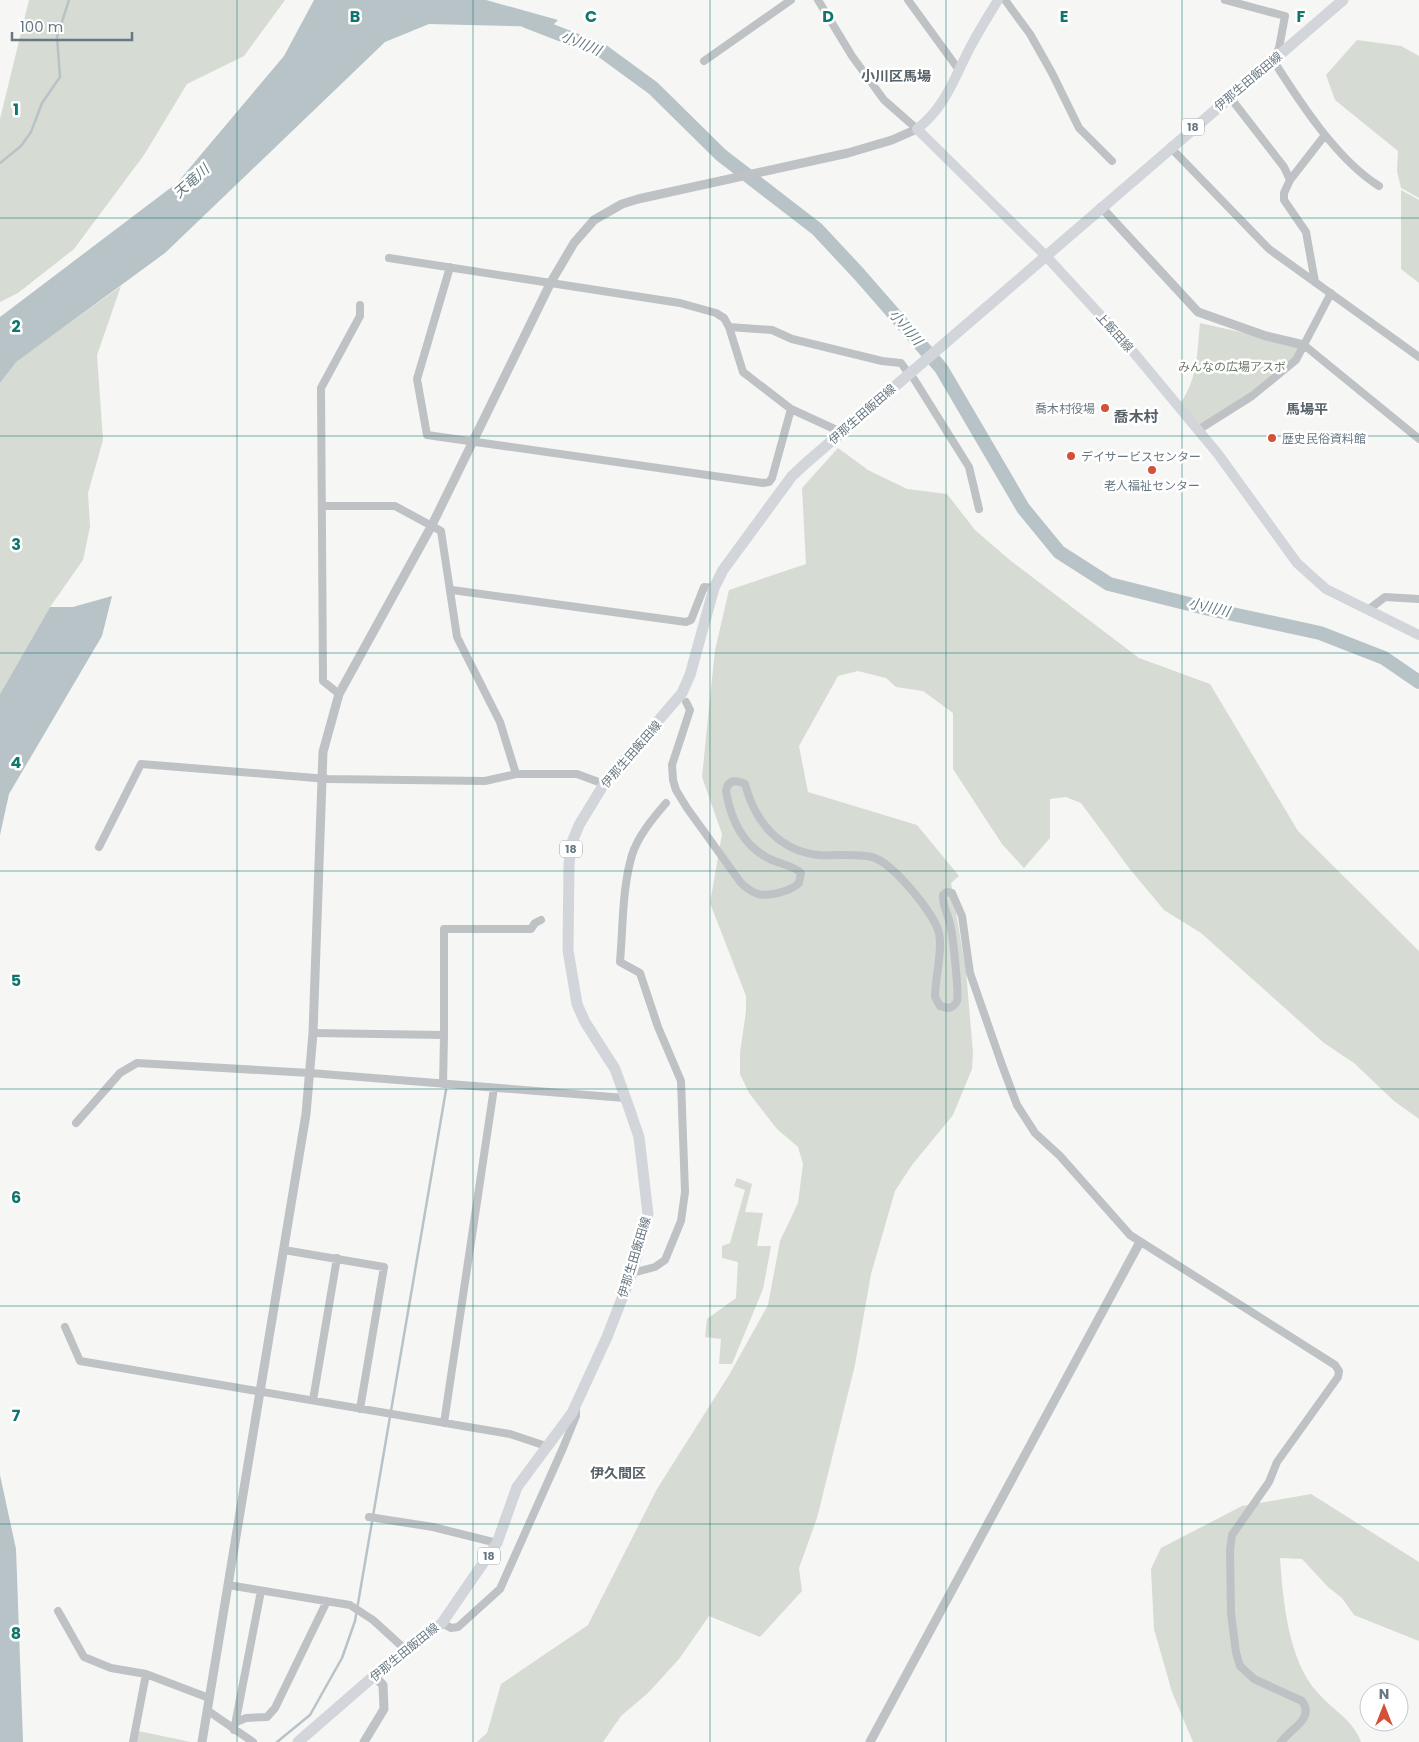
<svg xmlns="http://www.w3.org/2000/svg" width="1419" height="1742" viewBox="0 0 1419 1742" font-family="Poppins,'Noto Sans JP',sans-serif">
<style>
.green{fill:#d6dbd3}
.water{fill:#b7c3c7}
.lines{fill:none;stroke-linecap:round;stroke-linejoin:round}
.stream{stroke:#b7c3c7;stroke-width:2.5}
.river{stroke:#b7c3c7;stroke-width:14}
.minor{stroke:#bec2c5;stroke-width:8}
.tertiary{stroke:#bec2c5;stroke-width:9}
.secondary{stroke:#d2d6da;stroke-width:10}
.primary{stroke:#d2d6da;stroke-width:11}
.grid{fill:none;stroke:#0f766e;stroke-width:1;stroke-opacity:0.55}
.poi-dot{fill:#d25138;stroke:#fff;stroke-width:2}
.labels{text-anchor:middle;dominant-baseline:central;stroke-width:5;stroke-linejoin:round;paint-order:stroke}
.shield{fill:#fff;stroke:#95a0a8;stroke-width:1}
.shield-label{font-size:11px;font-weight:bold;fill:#687882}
.street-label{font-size:12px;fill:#687882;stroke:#fff}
.park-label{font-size:12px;fill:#6c7967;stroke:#fff}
.poi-label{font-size:12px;fill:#687882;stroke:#fff;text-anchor:start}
.water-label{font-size:14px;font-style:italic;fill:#64797e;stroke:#fff}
.neighbourhood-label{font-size:14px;font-weight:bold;fill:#566168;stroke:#fff}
.quarter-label{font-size:15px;font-weight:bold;fill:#566168;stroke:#fff}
.grid-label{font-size:16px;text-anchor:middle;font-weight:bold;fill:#0f766e;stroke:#fff;stroke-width:5;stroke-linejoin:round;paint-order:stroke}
</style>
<rect width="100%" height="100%" fill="#f6f6f4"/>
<path class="green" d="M 29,0 L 285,0 L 244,56 L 187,84 L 144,155 L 74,249 L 18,293 L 0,302 L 0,119 Z
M 1357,40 L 1401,46 L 1419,56 L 1419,198 L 1401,188 L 1397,171 L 1398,151 L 1335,100 L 1326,75 Z
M 1401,190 L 1419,200 L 1419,283 L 1401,269 Z
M 121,286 L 97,355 L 103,440 L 88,493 L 90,527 L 83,560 L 50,607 L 0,694 L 0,383 L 15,362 Z
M 1200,323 L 1302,346 L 1295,361 L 1281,373 L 1198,430 L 1180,404 C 1198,378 1197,353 1200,323 Z
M 838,448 L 868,470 L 907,489 L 947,494 L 975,530 L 1011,561 L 1139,658 L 1210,684 L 1298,831 L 1419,951 L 1419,1119 L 1394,1101 L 1354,1063 L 1324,1043 L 1201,933 L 1164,910 L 1129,868 L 1081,803 L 1066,797 L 1050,799 L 1050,838 L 1024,868 L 1002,844 L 953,769 L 953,713 L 923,691 L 896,687 L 886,678 L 858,671 L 838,676 L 799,746 L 808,792 L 917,825 L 959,876 L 951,883 L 966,971 L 973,1053 L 972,1069 L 953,1115 L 912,1165 L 895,1191 L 871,1274 L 855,1365 L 817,1518 L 799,1568 L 802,1591 L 760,1637 L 709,1616 L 679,1659 L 648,1693 L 621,1716 L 603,1742 L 477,1742 L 487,1733 L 501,1684 L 588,1625 L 657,1489 L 729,1375 L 768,1305 L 780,1241 L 798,1203 L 803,1164 L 798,1147 L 777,1129 L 749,1093 L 740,1074 L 740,1053 L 746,1011 L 746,996 L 710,903 L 722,834 L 702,777 L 715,650 L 729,590 L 806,564 L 802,488 Z
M 737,1178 L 752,1184 L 745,1212 L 763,1213 L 757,1246 L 771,1246 L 763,1289 L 732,1364 L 719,1364 L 721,1339 L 705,1337 L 707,1319 L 736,1298 L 738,1262 L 722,1258 L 722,1246 L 730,1243 L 745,1190 L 734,1186 Z
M 1311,1494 L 1419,1562 L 1419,1641 L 1354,1615 L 1342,1598 L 1328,1587 L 1302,1559 L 1280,1558 C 1283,1600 1288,1661 1318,1693 C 1333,1710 1354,1721 1361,1742 L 1193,1742 L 1172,1692 L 1154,1629 L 1151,1569 L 1161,1548 L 1242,1506 Z
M 138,1731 L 191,1742 L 136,1742 Z"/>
<path class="water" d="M 314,0 L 486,0 L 558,20 L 551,27 L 429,24 L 385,42 L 165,253 L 16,362 L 0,383 L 0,317 L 177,183 L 284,56 Z
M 112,596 L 102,636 L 9,794 L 0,835 L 0,694 L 50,607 L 73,607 Z
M 0,1475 L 16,1549 L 23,1742 L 0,1742 Z"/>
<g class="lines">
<path class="stream" d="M 0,163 L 21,146 L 31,132 L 42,103 L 60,77 L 57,37 L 69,0
M 277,1742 L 310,1715 L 342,1658 L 355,1621 L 446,1090"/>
<path class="river" d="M 526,21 L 601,50 L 653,88 L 721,155 L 817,229 L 859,274 L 941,368 L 1023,508 L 1059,552 L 1109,584 L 1209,609 L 1320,633 L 1384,658 L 1419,682"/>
<path class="minor" d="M 818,0 L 852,56 L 884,100 L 917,129
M 908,0 L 959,70
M 1005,0 L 1030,34 L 1052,73 L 1079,128 L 1112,161
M 1225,0 L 1285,16 L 1279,48 L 1273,60 C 1299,101 1337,160 1379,186
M 704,61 L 791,0
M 1229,96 L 1284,167 L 1290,180
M 1170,147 L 1269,249 L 1419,357
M 389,258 L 680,303 L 716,313 L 724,318 L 729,327 L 743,372 L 791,409 L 841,432
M 450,267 L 417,379 L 427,435 L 763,483 L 769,482 L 772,478 L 791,409
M 1315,282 L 1306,232 L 1284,200 L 1284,193 L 1290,180 L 1325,135
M 729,327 L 772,330 L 792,339 L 882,361 L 901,363 L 909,374
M 1304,345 L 1419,439
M 914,379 L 969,467 L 979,509
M 1198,430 L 1252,396 L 1296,360 L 1331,293
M 322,506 L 395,506 L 441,531 L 457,637 L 500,722 L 516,774
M 452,590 L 686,622 L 691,620 L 704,587 L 714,588
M 1368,610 L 1385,597 L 1419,599
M 339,694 L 323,681 L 321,388 L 360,316 L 360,305
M 686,702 L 690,710 L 672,765 L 673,780 L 676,790 L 687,808 L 741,883 C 747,888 751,892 758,894 C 769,897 791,891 799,883 L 801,873 C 794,866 781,864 772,860 C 743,847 731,821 726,791 C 728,779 736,780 745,784 C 755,822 779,851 819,855 C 837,856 855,853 872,857 C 892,862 934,913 939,933 C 943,950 935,978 935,997 L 940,1006 L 948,1008 C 952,1007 955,1006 957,1001 C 959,993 953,936 950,924 C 948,914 942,905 943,895 L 947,892 L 952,893 L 962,916 L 970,973 L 1002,1065 L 1017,1105 L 1035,1133 L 1060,1156 L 1130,1235 L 1335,1365 L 1339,1371 L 1338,1377 L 1277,1462 L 1269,1482 L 1232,1535 L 1230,1550 L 1231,1613 L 1236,1653 L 1240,1666 L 1254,1679 L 1302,1701 C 1315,1719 1291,1728 1281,1742
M 99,847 L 141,764 L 328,779 L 485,781 L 516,774 L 577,774 L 604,784
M 313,1033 L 444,1035 L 443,1084
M 444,1035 L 444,929 L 531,929 L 535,923 L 541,920
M 76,1123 L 120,1073 L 137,1063 L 310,1073 L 625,1098
M 284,1250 L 384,1267 L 360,1409
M 632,1273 L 655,1267 L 665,1260 L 681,1221 L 685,1192 L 681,1081 L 658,1027 L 640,973 L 620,962 C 623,927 622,889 632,855 C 638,836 653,818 666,803
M 65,1327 L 80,1361 L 510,1434 L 546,1446
M 313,1400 L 337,1258
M 444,1423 L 494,1088
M 369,1517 L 433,1527 L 497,1543
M 228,1585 L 350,1605 L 373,1620 L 407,1651
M 58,1611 L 84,1657 L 111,1668 L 146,1674 L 209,1698
M 442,1623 L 451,1628 L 458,1627 L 500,1589 L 563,1448 L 576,1416 L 576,1409
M 207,1710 L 253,1742
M 236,1722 L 246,1718 L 267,1717 L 275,1708 L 327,1601
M 234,1730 L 261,1591
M 133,1742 L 146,1674"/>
<path class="tertiary" d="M 1101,207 L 1198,312 L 1266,336 L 1304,345
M 202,1742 L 306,1114 L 313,1033 L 323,752 L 339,694 L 432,525 L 551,282 L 574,243 L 594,220 L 622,204 L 638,199 L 848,153 L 892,140 L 917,129
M 364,1742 L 384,1709 L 383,1685 L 374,1676
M 870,1742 L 1140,1242"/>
<path class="secondary" d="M 998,0 C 989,15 980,29 972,44 C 955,75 947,106 917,129 L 1046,256 L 1125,342 L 1218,454 L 1297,563 L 1326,589 L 1419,635"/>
<path class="primary" d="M 298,1742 L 374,1676 L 442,1623 L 497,1543 L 517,1487 L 572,1413 L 607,1337 L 632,1273 L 648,1214 L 639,1137 L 628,1105 L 615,1069 L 585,1022 L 577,1004 L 568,950 L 569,864 L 571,845 L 579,825 L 604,784 L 682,693 L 690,675 L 714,588 L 723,570 L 792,476 L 806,463 L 1343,0"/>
</g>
<path class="grid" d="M 237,0 L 237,1742M 473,0 L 473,1742M 710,0 L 710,1742M 946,0 L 946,1742M 1182,0 L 1182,1742M 0,218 L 1419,218M 0,436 L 1419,436M 0,653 L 1419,653M 0,871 L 1419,871M 0,1089 L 1419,1089M 0,1306 L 1419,1306M 0,1524 L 1419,1524"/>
<g class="poi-dot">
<circle cx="1105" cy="408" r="5"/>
<circle cx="1272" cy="438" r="5"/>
<circle cx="1071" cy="456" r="5"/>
<circle cx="1152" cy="470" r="5"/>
</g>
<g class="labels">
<g class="shield">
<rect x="1182" y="118.5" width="22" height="17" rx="4"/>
<rect x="560" y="840.5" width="22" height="17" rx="4"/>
<rect x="478" y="1547.5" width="22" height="17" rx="4"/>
</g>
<g class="shield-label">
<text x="1193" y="127">18</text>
<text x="571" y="849">18</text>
<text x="489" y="1556">18</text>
</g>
<g class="street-label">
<text transform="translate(1248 81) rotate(-40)">伊那生田飯田線</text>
<text transform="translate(1115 332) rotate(48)">上飯田線</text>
<text transform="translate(862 414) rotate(-41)">伊那生田飯田線</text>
<text transform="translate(631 754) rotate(-49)">伊那生田飯田線</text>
<text transform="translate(634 1257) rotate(-73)">伊那生田飯田線</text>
<text transform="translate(404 1652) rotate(-39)">伊那生田飯田線</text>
</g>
<g class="park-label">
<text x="1232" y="366">みんなの広場アスボ</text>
</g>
<g class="poi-label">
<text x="1095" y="408" text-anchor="end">喬木村役場</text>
<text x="1282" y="438">歴史民俗資料館</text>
<text x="1081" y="456">デイサービスセンター</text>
<text x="1152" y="485" text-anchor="middle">老人福祉センター</text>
</g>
<g class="water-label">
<text transform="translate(581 43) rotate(23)">小川川</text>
<text transform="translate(191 181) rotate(-42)">天竜川</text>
<text transform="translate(906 327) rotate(49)">小川川</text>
<text transform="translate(1209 607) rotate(13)">小川川</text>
</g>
<g class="neighbourhood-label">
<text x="896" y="76">小川区馬場</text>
<text x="1307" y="409">馬場平</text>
<text x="618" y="1473">伊久間区</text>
</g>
<g class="quarter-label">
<text x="1136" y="416">喬木村</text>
</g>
</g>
<g class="grid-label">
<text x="355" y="22">B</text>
<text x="591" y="22">C</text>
<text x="828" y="22">D</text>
<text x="1064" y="22">E</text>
<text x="1301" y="22">F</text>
<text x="16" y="115">1</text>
<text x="16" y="332">2</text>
<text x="16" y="550">3</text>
<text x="16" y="768">4</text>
<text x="16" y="986">5</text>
<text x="16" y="1203">6</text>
<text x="16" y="1421">7</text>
<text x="16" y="1639">8</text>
</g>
<g transform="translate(1384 1707)"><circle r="24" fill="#ffffff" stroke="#c3c9cd"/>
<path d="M0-4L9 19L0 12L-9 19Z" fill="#d25138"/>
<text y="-8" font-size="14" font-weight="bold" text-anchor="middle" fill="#687882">N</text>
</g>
<path d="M12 32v8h120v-8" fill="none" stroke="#687882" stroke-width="2.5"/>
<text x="20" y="32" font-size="15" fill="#687882" stroke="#ffffff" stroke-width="4" paint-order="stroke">100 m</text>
</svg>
